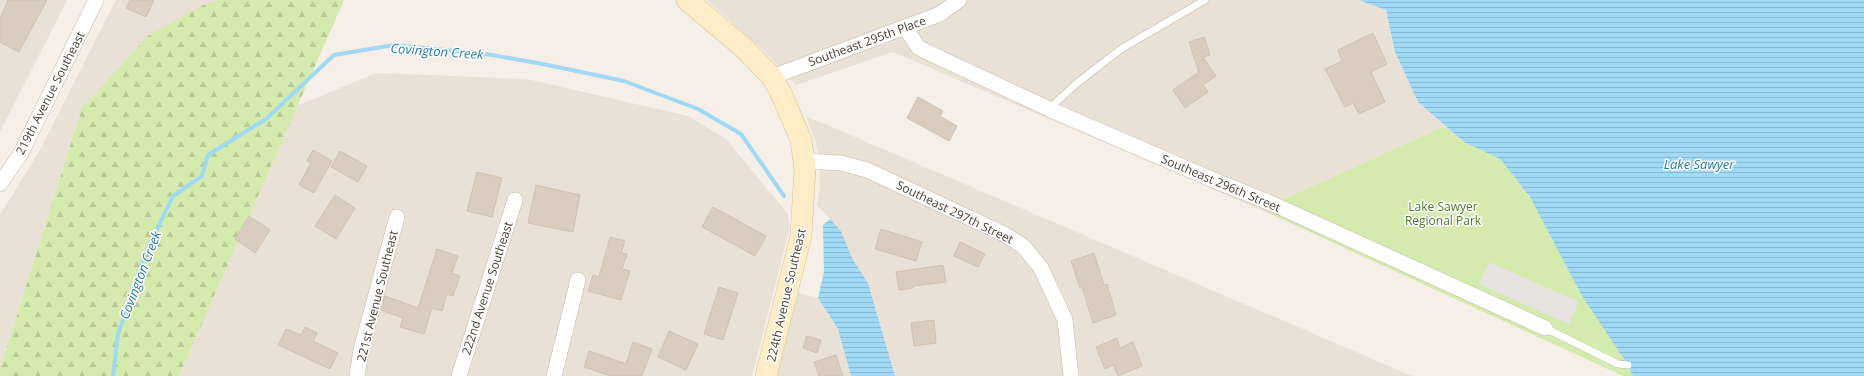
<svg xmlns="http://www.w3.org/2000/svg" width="1864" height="376" viewBox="0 0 1864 376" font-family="'Open Sans',sans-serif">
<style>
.residential{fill:#e9e1d5}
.forest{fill:url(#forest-firs)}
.green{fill:#d5ebae}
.parking{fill:#e5e2df}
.water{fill:url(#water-rules)}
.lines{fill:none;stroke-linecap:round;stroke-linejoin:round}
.stream{stroke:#a0d9f5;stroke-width:4}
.building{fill:#dacdbf;stroke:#d2c1af}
.lane-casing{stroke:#c4b9ac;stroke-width:8}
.street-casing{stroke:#c4b9ac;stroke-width:16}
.secondary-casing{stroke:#dac396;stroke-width:22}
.lane{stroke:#fff;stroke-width:7}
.street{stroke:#fff;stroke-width:15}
.secondary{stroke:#ffedc7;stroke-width:21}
.labels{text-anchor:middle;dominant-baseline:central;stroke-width:3;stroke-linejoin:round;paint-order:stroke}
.street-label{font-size:12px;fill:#483f36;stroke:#fff}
.park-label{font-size:12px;fill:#4e7e25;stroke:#fff}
.water-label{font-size:13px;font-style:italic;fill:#267daa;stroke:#fff}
</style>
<defs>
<pattern id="forest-firs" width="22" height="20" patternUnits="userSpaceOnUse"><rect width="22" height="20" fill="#d5ebae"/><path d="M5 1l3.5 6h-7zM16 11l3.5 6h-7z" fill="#b8cb96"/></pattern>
<pattern id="water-rules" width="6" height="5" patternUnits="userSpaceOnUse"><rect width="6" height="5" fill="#a0d9f5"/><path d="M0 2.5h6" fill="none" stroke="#8bbbd3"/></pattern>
</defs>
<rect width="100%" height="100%" fill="#f5efe7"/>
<path class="residential" d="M 0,0 L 67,0 L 0,132 Z
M 116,0 L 218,0 L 201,6 L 82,108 L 0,369 L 0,215 L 40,150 Z
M 707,0 L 1358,0 L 1386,10 L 1395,52 L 1418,102 L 1445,126 L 1273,204 L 1266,212 L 893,52 L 796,85 L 767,54 Z
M 376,73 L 527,79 L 688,116 L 726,139 L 788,214 L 790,227 L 752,376 L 179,376 L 297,106 Z
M 806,116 L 1412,376 L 895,376 L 868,283 L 852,258 L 841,231 L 817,205 L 820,189 L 819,158 L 816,143 Z
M 798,293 L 818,298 L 838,329 L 851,376 L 776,376 Z"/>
<path class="forest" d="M 218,0 L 344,0 L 179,376 L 0,376 L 0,369 L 82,108 L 148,36 L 201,6 Z"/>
<path class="green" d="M 1445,126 L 1464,142 L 1500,159 L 1530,197 L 1626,362 L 1633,376 L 1623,376 L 1266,212 L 1273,204 Z"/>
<path class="parking" d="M 1489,262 L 1579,302 L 1569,324 L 1479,284 Z"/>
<path class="water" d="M 1358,0 L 1864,0 L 1864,376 L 1633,376 L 1626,362 L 1582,296 L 1530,197 L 1500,159 L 1464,142 L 1418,102 L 1395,52 L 1386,10 Z
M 830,219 L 841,231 L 852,258 L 868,283 L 895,376 L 851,376 L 838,329 L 818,298 L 824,272 L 823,225 Z"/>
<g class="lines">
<path class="stream" d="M 113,376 L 118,334 L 146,252 L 173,196 L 202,176 L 208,155 L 266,119 L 334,55 L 394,45 L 486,54 L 543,64 L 624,81 L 698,109 L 741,134 L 784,196"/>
</g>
<path class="building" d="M 8,0 L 47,0 L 19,52 L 0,42 L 0,19 Z
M 130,0 L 154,0 L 146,17 L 126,8 Z
M 1373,33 L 1387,64 L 1371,72 L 1385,102 L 1359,114 L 1353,103 L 1345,107 L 1325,69 L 1342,61 L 1338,50 Z
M 1204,37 L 1210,55 L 1203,57 L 1216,76 L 1203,85 L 1208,92 L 1185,108 L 1173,90 L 1199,72 L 1189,42 Z
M 918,97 L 943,111 L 940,116 L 957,126 L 949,141 L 907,118 Z
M 313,150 L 332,161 L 314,193 L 299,185 L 311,163 L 307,161 Z
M 340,151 L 367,166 L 358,182 L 331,167 Z
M 477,172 L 502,178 L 492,217 L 467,211 Z
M 536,185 L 580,195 L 573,232 L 528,223 Z
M 335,195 L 355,208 L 336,239 L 315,226 Z
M 713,207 L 766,236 L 755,256 L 702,227 Z
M 249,216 L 270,230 L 255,253 L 235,239 Z
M 881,229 L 922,242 L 916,261 L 875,249 Z
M 610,237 L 625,241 L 621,253 L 627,254 L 622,269 L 630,271 L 621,300 L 588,291 L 593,275 L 599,277 Z
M 960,242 L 985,254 L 978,267 L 954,256 Z
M 437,249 L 458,256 L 452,273 L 460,276 L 453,296 L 447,294 L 442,311 L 432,308 L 424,334 L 400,327 L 403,318 L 381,310 L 385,296 L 418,308 Z
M 1094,253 L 1104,285 L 1107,284 L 1116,315 L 1093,323 L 1082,287 L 1080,288 L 1071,261 Z
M 943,265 L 946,282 L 913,286 L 913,288 L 899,290 L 896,272 Z
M 719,287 L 738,293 L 723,340 L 704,334 Z
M 934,320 L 936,343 L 914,346 L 911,323 Z
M 305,327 L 317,333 L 313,341 L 338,353 L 330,369 L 278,345 L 286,329 L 301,335 Z
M 669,331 L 698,344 L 686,370 L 658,357 Z
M 807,336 L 821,340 L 817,353 L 803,348 Z
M 1117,338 L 1120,348 L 1133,342 L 1142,366 L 1118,376 L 1113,365 L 1105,369 L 1096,347 Z
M 633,342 L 652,349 L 642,376 L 611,376 L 584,367 L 589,351 L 626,364 Z
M 836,355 L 843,376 L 819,376 L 814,362 Z"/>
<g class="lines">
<defs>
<path id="lane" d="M 1049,109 L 1077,83 L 1121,49 L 1205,0
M 1545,328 L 1618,364 L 1628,365"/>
<path id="street" d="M 905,27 L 918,47 L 925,51 L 1049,109 L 1211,179 L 1273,204 L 1545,328
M 772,77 L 940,14 L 959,0
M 804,161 L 841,163 L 867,170 L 1004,234 L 1023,246 L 1041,268 L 1065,320 L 1071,376
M 0,184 L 21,153 L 96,0
M 357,376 L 361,350 L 397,217
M 459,376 L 515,200
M 554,376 L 578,280"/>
<path id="secondary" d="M 687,0 L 744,48 L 772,77 L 781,93 L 801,140 L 805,169 L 801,236 L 766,376"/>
</defs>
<use href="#lane" class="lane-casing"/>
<use href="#street" class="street-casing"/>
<use href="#secondary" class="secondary-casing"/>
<use href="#lane" class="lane"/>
<use href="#street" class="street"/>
<use href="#secondary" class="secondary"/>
</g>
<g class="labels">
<g class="street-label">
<text transform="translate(867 41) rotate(-20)">Southeast 295th Place</text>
<text transform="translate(50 93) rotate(-63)">219th Avenue Southeast</text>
<text transform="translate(1221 183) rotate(23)">Southeast 296th Street</text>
<text transform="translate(955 212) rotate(26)">Southeast 297th Street</text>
<text transform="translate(487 288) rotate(-72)">222nd Avenue Southeast</text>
<text transform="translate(786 295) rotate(-77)">224th Avenue Southeast</text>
<text transform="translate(377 296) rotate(-76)">221st Avenue Southeast</text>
</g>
<g class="park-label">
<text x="1443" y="206">Lake Sawyer<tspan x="1443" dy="14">Regional Park</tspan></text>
</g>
<g class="water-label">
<text transform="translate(437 51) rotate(4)">Covington Creek</text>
<text x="1699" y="164">Lake Sawyer</text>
<text transform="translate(140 275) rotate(-69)">Covington Creek</text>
</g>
</g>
</svg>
